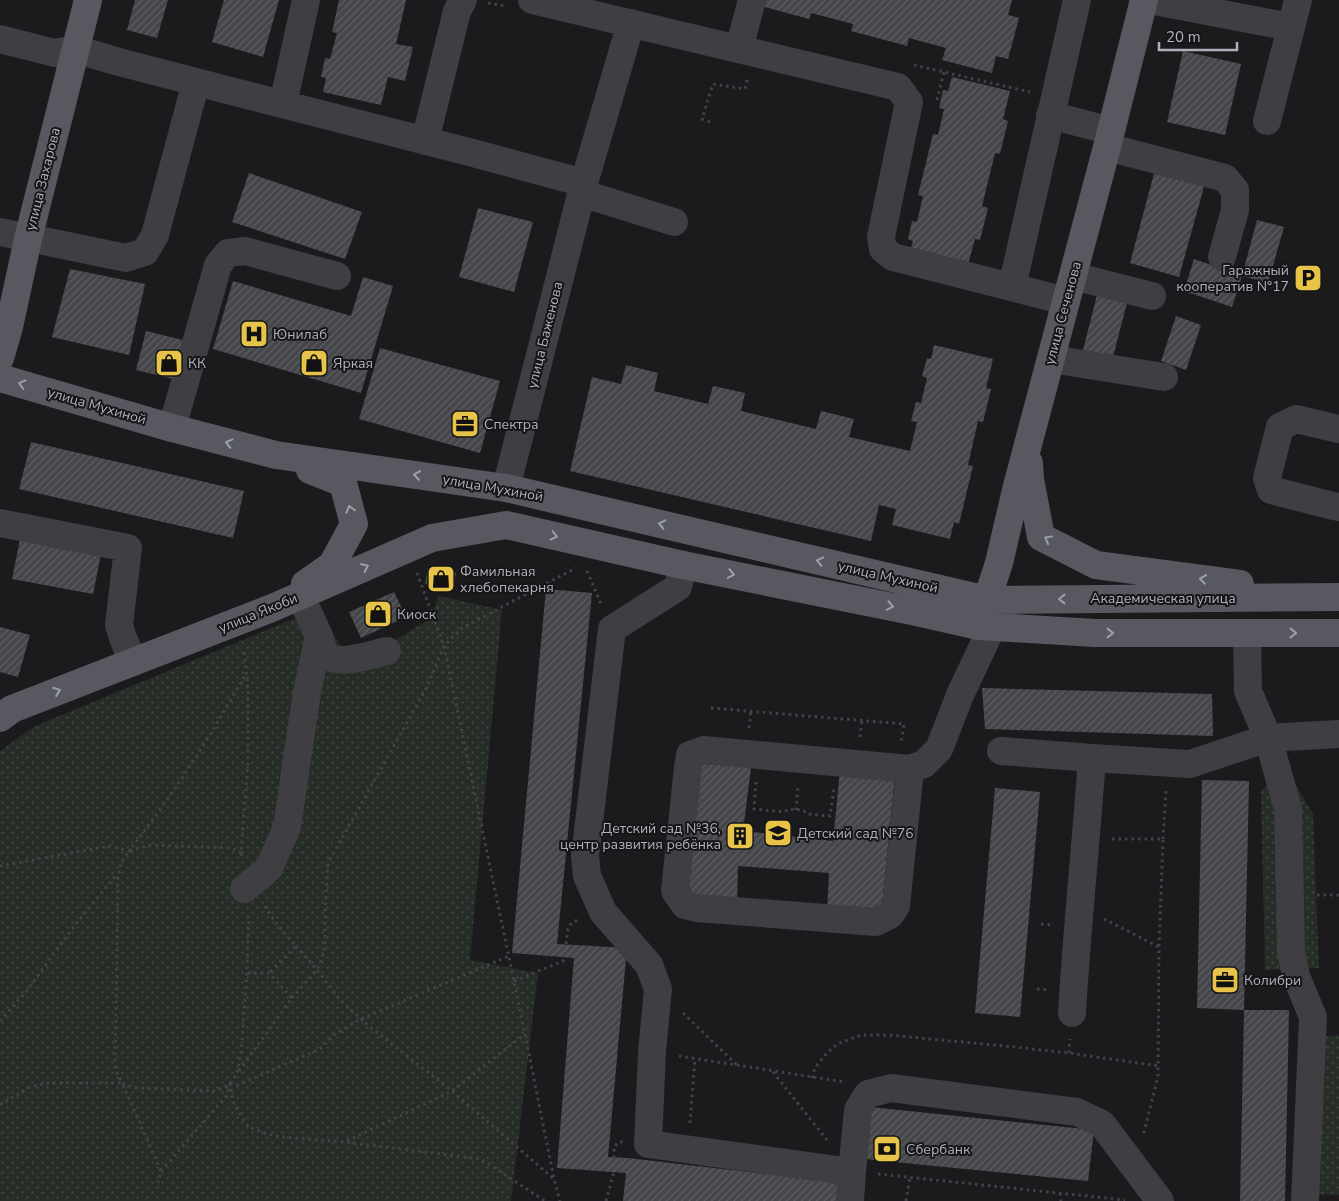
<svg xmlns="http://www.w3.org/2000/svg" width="1339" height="1201" viewBox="0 0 1339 1201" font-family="'Nunito Sans',sans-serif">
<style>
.park{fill:url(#park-dots)}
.building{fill:url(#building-hatch)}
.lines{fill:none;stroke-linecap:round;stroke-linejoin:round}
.path{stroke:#424348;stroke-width:3;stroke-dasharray:2.5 4;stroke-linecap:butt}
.minor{stroke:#3e3e43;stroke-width:28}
.major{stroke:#585960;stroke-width:28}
.oneway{stroke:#9d9fa9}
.labels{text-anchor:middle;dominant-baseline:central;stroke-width:4;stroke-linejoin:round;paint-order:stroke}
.street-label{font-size:14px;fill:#aeb1bb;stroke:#161618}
.poi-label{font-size:14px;fill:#aeb1bb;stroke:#161618;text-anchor:start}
</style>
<defs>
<pattern id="park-dots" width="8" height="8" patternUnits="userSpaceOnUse" patternTransform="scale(1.25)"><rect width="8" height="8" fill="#252d26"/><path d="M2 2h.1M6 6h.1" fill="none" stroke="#424944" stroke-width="1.8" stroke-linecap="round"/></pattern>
<pattern id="building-hatch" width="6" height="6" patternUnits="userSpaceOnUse" patternTransform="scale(1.25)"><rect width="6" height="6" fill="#45464a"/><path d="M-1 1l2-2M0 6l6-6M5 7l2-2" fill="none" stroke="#5d5e62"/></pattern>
</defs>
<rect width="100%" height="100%" fill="#1b1b1d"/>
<path class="park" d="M 439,596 L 502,610 L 470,960 L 538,973 L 511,1201 L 0,1201 L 0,751 L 35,726 L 315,610 L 355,664 L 430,619 Z
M 1287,770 L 1313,814 L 1319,968 L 1265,970 L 1261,791 Z
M 1338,1035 L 1339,1038 L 1339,1195 L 1309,1194 L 1308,1039 Z"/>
<path class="building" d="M 135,0 L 168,0 L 157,38 L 127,30 Z
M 224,0 L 279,0 L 263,57 L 212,42 Z
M 339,0 L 406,0 L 396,44 L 413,47 L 405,81 L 388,77 L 381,105 L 323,92 L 326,78 L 321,77 L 325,58 L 330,59 L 337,33 L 332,32 Z
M 758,0 L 1012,0 L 1008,15 L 1019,18 L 1008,59 L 996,56 L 992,73 L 942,60 L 946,48 L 909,38 L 907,46 L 851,31 L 853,24 L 811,13 L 809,19 L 757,5 Z
M 1183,51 L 1241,64 L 1225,135 L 1167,122 Z
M 952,77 L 1010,91 L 1003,119 L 1008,121 L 1000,154 L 995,153 L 982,206 L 988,208 L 980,240 L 975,239 L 967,268 L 909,254 L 913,241 L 908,239 L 912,221 L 917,222 L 923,196 L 918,195 L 933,134 L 938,135 L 944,109 L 939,108 L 943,90 L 948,91 Z
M 1155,170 L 1205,183 L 1179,277 L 1130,263 Z
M 249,173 L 362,212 L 345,259 L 232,222 Z
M 478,208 L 533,222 L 514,292 L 459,277 Z
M 1257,220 L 1284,227 L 1268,283 L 1242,276 Z
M 1194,259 L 1242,276 L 1232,307 L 1184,291 Z
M 70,269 L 145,284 L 129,355 L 52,337 Z
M 363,277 L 393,286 L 361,393 L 213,349 L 233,281 L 351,316 Z
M 1099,287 L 1129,295 L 1113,357 L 1083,350 Z
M 1176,316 L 1201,325 L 1186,370 L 1161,361 Z
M 146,331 L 187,341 L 177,380 L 136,370 Z
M 934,345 L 993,359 L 986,388 L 991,389 L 983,422 L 978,421 L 968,465 L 973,466 L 959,524 L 954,522 L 950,539 L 892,525 L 896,509 L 879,505 L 871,541 L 570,471 L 592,377 L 621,384 L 626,365 L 658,373 L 654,391 L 708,404 L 713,386 L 745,393 L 741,411 L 816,429 L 821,411 L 854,419 L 849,437 L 910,451 L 917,422 L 911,421 L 916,402 L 921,403 L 927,378 L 922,376 L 927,358 L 931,359 Z
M 380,348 L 500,381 L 480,453 L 359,419 Z
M 31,442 L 244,491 L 233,538 L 19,489 Z
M 20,539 L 101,554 L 93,594 L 12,579 Z
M 428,568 L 456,573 L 453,589 L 425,584 Z
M 546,589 L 592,593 L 557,944 L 627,948 L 608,1157 L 628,1158 L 844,1183 L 842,1201 L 623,1201 L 626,1173 L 557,1168 L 574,958 L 512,953 Z
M 394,592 L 406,617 L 361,638 L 349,612 Z
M 0,627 L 30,635 L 18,677 L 0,672 Z
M 982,688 L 1212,694 L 1213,736 L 985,729 Z
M 701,754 L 752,760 L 743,831 L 833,841 L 840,770 L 895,775 L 881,916 L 827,911 L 829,873 L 738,866 L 737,904 L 685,901 Z
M 1202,780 L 1249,781 L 1244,1010 L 1197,1008 Z
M 995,788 L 1040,792 L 1020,1017 L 975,1013 Z
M 1244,1010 L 1289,1010 L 1285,1201 L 1240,1201 Z
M 870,1107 L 1094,1130 L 1088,1181 L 864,1159 Z"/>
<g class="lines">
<path class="path" d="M 488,3 L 506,6
M 914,65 L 1030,92
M 937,100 L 944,72
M 710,122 L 702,119 L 713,84 L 745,89 L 748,77
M 587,571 L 601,604
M 417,573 L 444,646 L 525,1034 L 554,1179
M 711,708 L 904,724 L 901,742
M 749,728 L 751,711
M 860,737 L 862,720
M 756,782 L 754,809 L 784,812 L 789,809 L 803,810 L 807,814 L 830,816 L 834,788
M 796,810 L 798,785
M 1112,839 L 1163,839 L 1159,947 L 1158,1076 L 1143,1136
M 1163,839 L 1166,790
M 241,853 L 231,848 L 151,845 L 129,851 L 121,863 L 118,876 L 115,1068 L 122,1083 L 136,1088 L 216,1091 L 230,1084 L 237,1073 L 241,1053 L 246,987 L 249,916
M 242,856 L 241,853 L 248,762 L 248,689 L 244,650
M 0,866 L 110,846 L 129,851 C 173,795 211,735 246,674
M 1317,895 L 1339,895
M 265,906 L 275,922 L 296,946 L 269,973
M 1104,919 L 1159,947
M 1041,924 L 1052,925
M 566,944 L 568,929 L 572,922 L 579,920
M 296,946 L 317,970 L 340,1000 L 370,1027 L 452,1091 L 554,1179 L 560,1201
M 514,981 L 563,961 L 565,957
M 1037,989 L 1048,990
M 292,998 L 317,970 L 322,959 L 325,946 L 325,913 L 328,863 L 427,687 L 444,646 L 462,628 L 576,568
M 683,1013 L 738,1066
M 0,1021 L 25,993 L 72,929 L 117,874
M 1069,1053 L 1070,1039
M 679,1056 L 845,1082
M 239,1071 L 292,998 L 269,973 L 246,973
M 773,1072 L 827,1140
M 812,1078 L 815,1068 L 826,1054 L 837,1044 L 861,1035 L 888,1035 L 1005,1046 L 1069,1053 L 1159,1066
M 230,1084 L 238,1085 L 320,1049 L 334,1035 L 361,1019 L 509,956
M 0,1105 L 30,1087 L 46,1083 L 122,1083 L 161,1171 L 158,1183
M 690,1123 L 695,1059
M 347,1141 L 452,1091 L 525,1034
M 614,1158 L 614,1147 L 618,1142 L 623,1142
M 161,1171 L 227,1095 L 230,1084 L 234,1104 L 243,1119 L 249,1127 L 261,1132 L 281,1137 L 345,1142 L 481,1159 L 545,1201
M 878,1174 L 1125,1200
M 1060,1193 L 1061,1201
M 606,1201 L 614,1172
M 906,1201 L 910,1177"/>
<path class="minor" d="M 532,0 L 898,87 L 909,102 L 881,237 L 883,249 L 893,257 L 1066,301
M 1149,0 L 1291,27
M 0,39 L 55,53 L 75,49 L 119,62 L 196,82 L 473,153 L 584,183
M 739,49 L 752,0
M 283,104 L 306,0
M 1050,115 L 1111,131
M 1267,121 L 1298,0
M 425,141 L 457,11 L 463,0
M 1107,147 L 1225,178 L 1235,190 L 1235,210 L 1222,257
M 581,193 L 674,222
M 0,232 L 126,258 L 145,252 L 155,235 L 196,82
M 1073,276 L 1152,296
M 1012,287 L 1077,0
M 1051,359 L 1164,377
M 172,428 L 218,265 L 228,253 L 245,251 L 337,276
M 1339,429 L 1296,419 L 1280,427 L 1267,478 L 1271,490 L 1333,506 L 1339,507
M 506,488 L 584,183 L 631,23
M 0,523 L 128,548 L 119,625 L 123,638 L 133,662
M 683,565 L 678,587 L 612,629 L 585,856 L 587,876 L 603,912 L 649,965 L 658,989 L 652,1052 L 648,1144 L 852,1172 L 850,1201
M 319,636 C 321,641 322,650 326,654 C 337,667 372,654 387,651
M 1001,751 L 1092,758
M 910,769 L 704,750 L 690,755 L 688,767 L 675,891 L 685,905 L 697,908 L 876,922 L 890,915 L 896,906 L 910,769 L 924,764 L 939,749 L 960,695 L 992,627
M 244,889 L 269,868 L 287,827 L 307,692 L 319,636 L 300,595
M 1072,1013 C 1077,928 1086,843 1092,758 L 1190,764 L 1268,738 L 1248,691 L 1247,633
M 852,1172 L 858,1110 L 868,1094 L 891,1088 L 1077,1112 L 1102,1124 L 1160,1201
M 1305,1201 L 1313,1017 L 1296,976 L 1291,952 L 1288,809 L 1268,738 L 1339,734"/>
<path class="major" d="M 0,358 L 9,327 L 28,239 L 88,0
M 0,378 L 172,428 L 276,455 L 506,488 L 987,600 L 1339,597
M 1029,463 L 1030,479 L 1041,537 L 1096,565 L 1240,584
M 305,584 L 332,565 L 354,524 L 343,483 L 310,470
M 982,615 L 999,563 L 1017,486 L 1107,147 L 1144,0
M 0,718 L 12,709 L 272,608 L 432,538 L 506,525 L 683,565 L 912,611 L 979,626 L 1095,633 L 1339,633"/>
</g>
<defs><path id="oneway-chevron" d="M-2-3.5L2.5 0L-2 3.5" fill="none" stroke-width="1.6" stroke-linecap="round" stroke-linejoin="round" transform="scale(1.25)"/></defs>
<g class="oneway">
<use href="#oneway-chevron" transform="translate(22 384) rotate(-165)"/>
<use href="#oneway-chevron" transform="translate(229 443) rotate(-165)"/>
<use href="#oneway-chevron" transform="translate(417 475) rotate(-172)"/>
<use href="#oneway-chevron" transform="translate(350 509) rotate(-106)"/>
<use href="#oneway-chevron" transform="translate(662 524) rotate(-167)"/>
<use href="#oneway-chevron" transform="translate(554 536) rotate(13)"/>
<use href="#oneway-chevron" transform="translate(1048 539) rotate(-151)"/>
<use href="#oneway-chevron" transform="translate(820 561) rotate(-167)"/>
<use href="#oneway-chevron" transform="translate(365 567) rotate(-24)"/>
<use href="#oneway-chevron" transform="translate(731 574) rotate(11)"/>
<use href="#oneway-chevron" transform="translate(1203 579) rotate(-172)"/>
<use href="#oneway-chevron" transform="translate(1062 599) rotate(180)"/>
<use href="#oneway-chevron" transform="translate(890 606) rotate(11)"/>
<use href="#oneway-chevron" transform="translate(1110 633)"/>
<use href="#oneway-chevron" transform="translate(1293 633)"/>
<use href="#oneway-chevron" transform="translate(57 691) rotate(-21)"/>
</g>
<defs>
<symbol id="parking-square" viewBox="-11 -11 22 22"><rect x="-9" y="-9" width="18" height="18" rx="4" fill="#e7c348" stroke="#161618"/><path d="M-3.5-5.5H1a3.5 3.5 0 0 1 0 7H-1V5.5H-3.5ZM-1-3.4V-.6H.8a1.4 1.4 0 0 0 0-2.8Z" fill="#111"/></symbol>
<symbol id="hospital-square" viewBox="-11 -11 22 22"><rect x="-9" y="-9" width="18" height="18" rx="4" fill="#e7c348" stroke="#161618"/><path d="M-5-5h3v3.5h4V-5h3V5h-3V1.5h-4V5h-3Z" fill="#111"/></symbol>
<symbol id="shop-square" viewBox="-11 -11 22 22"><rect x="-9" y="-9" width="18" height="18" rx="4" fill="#e7c348" stroke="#161618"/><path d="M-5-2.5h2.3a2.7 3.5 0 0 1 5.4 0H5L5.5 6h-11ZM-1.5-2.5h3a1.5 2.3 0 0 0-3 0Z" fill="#111"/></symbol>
<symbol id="office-square" viewBox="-11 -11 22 22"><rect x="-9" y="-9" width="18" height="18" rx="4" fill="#e7c348" stroke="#161618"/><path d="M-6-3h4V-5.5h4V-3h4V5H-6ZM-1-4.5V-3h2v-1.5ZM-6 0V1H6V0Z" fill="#111"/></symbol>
<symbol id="school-square" viewBox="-11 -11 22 22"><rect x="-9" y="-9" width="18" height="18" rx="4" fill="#e7c348" stroke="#161618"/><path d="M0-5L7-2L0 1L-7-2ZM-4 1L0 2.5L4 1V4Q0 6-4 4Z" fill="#111"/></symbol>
<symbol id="building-square" viewBox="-11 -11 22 22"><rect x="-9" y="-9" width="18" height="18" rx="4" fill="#e7c348" stroke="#161618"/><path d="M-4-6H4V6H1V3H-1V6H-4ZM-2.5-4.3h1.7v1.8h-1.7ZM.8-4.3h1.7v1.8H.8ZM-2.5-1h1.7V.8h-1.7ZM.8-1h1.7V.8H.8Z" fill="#111"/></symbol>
<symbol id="bank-square" viewBox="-11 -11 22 22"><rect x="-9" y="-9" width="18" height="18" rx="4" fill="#e7c348" stroke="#161618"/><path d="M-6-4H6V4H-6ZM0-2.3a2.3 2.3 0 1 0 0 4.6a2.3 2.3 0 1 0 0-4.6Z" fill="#111"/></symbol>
</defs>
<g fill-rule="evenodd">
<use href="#parking-square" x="1292" y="262" width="32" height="32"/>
<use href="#hospital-square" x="238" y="318" width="32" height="32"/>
<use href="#shop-square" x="153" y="347" width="32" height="32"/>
<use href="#shop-square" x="298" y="347" width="32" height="32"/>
<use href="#office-square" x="449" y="408" width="32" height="32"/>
<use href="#shop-square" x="425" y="563" width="32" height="32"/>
<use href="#shop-square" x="362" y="598" width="32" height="32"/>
<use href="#school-square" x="762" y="817" width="32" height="32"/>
<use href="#building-square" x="724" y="820" width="32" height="32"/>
<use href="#office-square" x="1209" y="964" width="32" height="32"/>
<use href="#bank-square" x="871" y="1133" width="32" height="32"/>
</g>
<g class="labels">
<g class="street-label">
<text transform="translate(43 179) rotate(-76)">улица Захарова</text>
<text transform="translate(1063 313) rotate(-75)">улица Сеченова</text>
<text transform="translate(545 335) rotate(-76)">улица Баженова</text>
<text transform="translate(97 406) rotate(16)">улица Мухиной</text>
<text transform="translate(493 488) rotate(10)">улица Мухиной</text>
<text transform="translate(888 577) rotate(13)">улица Мухиной</text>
<text x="1163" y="598">Академическая улица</text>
<text transform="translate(258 613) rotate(-22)">улица Якоби</text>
</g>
<g class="poi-label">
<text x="1289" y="270" text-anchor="end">Гаражный<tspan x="1289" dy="16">кооператив N°17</tspan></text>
<text x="273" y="334">Юнилаб</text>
<text x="188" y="363">КК</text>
<text x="333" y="363">Яркая</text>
<text x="484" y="424">Спектра</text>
<text x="460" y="571">Фамильная<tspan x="460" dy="16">хлебопекарня</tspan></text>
<text x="397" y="614">Киоск</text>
<text x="721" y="828" text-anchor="end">Детский сад №36,<tspan x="721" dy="16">центр развития ребёнка</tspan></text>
<text x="797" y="833">Детский сад №76</text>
<text x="1244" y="980">Колибри</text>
<text x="906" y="1149">Сбербанк</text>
</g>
</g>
<path d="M1159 42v8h78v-8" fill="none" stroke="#aeb1bb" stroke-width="2.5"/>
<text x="1166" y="42" font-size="15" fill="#aeb1bb" stroke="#161618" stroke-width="4" paint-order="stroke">20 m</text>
</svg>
